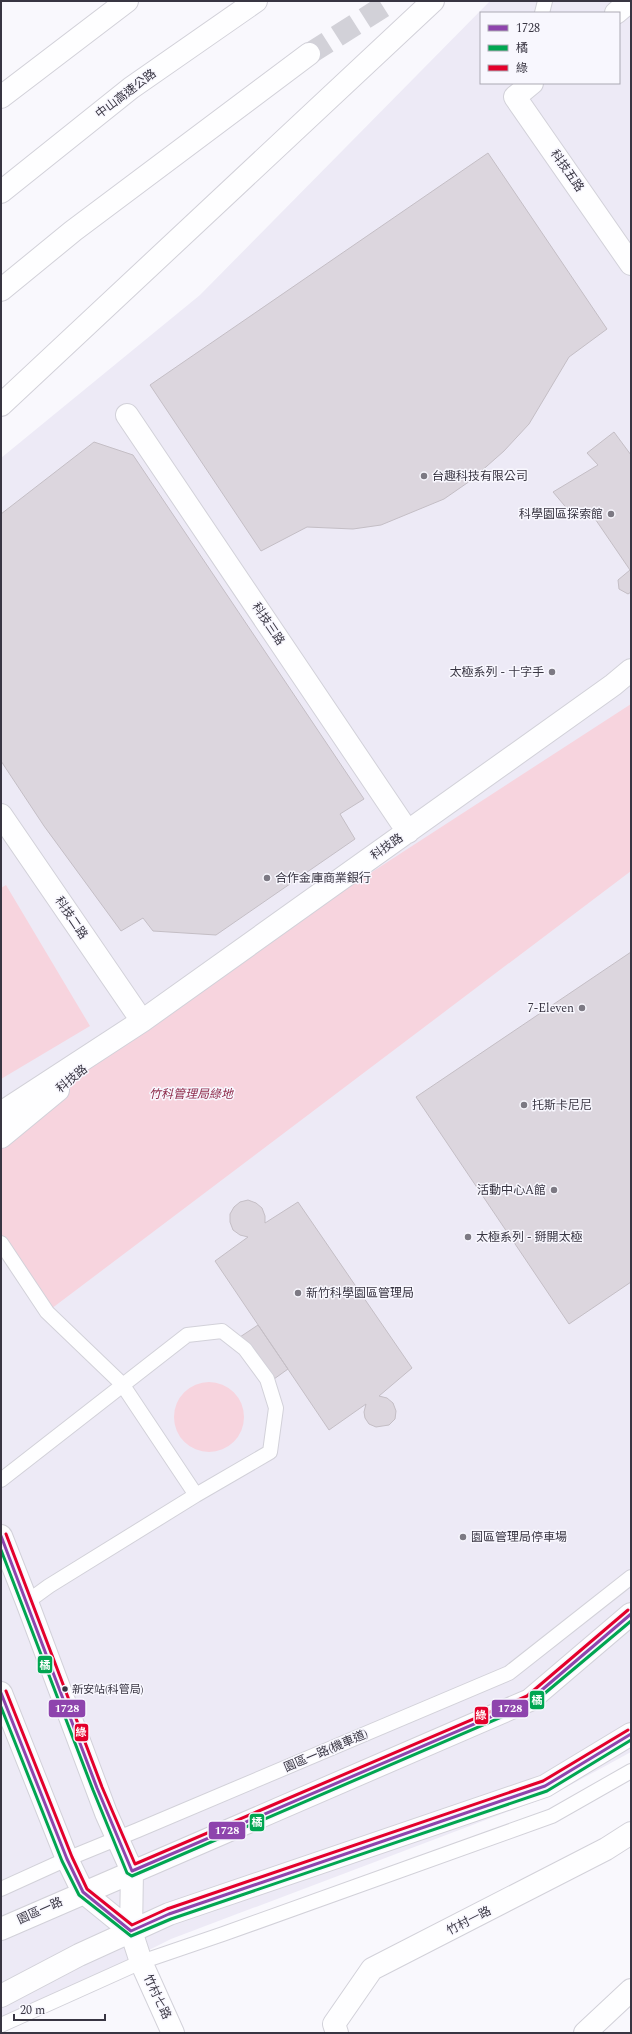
<svg xmlns="http://www.w3.org/2000/svg" width="632" height="2034" viewBox="0 0 632 2034" font-family="Spectral,'Noto Sans TC',serif">
<style>
.built{fill:#edeaf6;fill-rule:evenodd}
.green{fill:#f7d4de}
.building{fill:#dcd6de;stroke:#c4bec5}
.lines{fill:none;stroke-linecap:round;stroke-linejoin:round}
.motorway-tunnel{stroke:#d2d1d8;stroke-width:22;stroke-dasharray:22 11;stroke-linecap:butt}
.service-casing{stroke:#d2d1d9;stroke-width:16}
.minor-casing{stroke:#d2d1d9;stroke-width:24}
.tertiary-casing{stroke:#d2d1d9;stroke-width:24}
.motorway-casing{stroke:#d2d1d9;stroke-width:24}
.service{stroke:#fefeff;stroke-width:14}
.minor{stroke:#fefeff;stroke-width:22}
.tertiary{stroke:#fefeff;stroke-width:22}
.motorway{stroke:#fefeff;stroke-width:22}
.bus-1-casing{stroke:#f8f7fe;stroke-width:6}
.bus-2-casing{stroke:#f8f7fe;stroke-width:6}
.bus-3-casing{stroke:#f8f7fe;stroke-width:6}
.bus-1{stroke:#8e44ad;stroke-width:3}
.bus-2{stroke:#00a651;stroke-width:3}
.bus-3{stroke:#e4002b;stroke-width:3}
.poi-dot{fill:#7c7983;stroke:#f8f7fe;stroke-width:1.5}
.bus-dot{fill:#383542;stroke:#f8f7fe;stroke-width:1.5}
.labels{text-anchor:middle;dominant-baseline:central;stroke-width:3;stroke-linejoin:round;paint-order:stroke}
.bus-label{font-size:11px;fill:#383542;stroke:#f8f7fe;text-anchor:start}
.street-label{font-size:12px;fill:#383542;stroke:#f8f7fe}
.poi-label{font-size:12px;fill:#383542;stroke:#f8f7fe;text-anchor:start}
.park-label{font-size:12px;font-style:italic;fill:#8e2b4b;stroke:#f8f7fe}
.line-badge{stroke:#f8f7fe;stroke-width:1.5}
.badge-label{font-size:11px;text-anchor:middle;font-weight:bold;fill:#fff}
</style>
<rect width="100%" height="100%" fill="#f9f8fd"/>
<path class="built" d="M 490,1 L 631,1 L 631,1752 L 552,1795 L 171,1939 L 1,2024 L 1,458 L 200,295 ZM 481,13 L 619,13 L 619,83 L 481,83 Z"/>
<path class="green" d="M 631,704 L 631,871 L 47,1312 L 1,1243 L 1,1137 L 142,1021 Z
M 6,885 L 90,1026 L 1,1079 L 1,888 Z
M174 1417a35 35 0 1 1 70 0a35 35 0 1 1-70 0Z"/>
<path class="building" d="M 488,153 L 607,329 L 569,357 L 529,424 L 504,451 L 470,481 L 444,499 L 381,525 L 353,529 L 307,527 L 261,551 L 150,385 Z
M 614,432 L 631,455 L 631,592 L 628,594 L 619,589 L 618,580 L 630,570 L 589,510 L 575,518 L 553,492 L 598,465 L 587,453 Z
M 94,442 L 133,455 L 364,799 L 340,814 L 355,839 L 216,935 L 153,931 L 143,918 L 121,931 L 44,826 L 1,761 L 1,514 Z
M 631,952 L 631,1282 L 569,1324 L 416,1097 Z
M 248,1200 L 256,1203 L 262,1208 L 265,1216 L 265,1223 L 298,1202 L 412,1368 L 379,1396 L 387,1398 L 393,1403 L 396,1411 L 395,1419 L 389,1425 L 376,1427 L 369,1424 L 365,1418 L 364,1412 L 366,1404 L 329,1430 L 215,1261 L 248,1237 L 240,1235 L 233,1230 L 230,1222 L 230,1214 L 234,1207 L 240,1202 Z
M 258,1325 L 288,1369 L 267,1384 L 237,1339 Z"/>
<g class="lines">
<path class="motorway-tunnel" d="M 309,54 L 392,1"/>
<defs>
<path id="service" d="M 542,13 L 545,1
M 1,1243 L 47,1312 L 122,1384 L 196,1495
M 1,1480 L 187,1335 L 222,1331 L 245,1349 L 267,1379 L 276,1408 L 270,1452 L 196,1495 L 49,1586 L 27,1602
M 1,1889 L 67,1859 L 138,1830 L 509,1673 L 631,1577
M 1,2025 L 141,1962 L 223,1934 L 552,1816 L 631,1771"/>
<path id="minor" d="M 616,13 L 630,1
M 532,83 L 515,97 L 631,264
M 127,415 L 408,832
M 1,815 L 142,1021
M 1,1113 L 142,1021 L 613,685 L 631,670
M 1,1137 L 58,1090
M 141,1962 L 173,2033
M 337,2033 L 334,2024 L 372,1969 L 606,1849 L 631,1833
M 585,2033 L 631,1990"/>
<path id="tertiary" d="M 1,1536 L 27,1602 L 106,1813 L 132,1871 L 131,1931 L 141,1962
M 1,1693 L 67,1859 L 83,1892 L 131,1931
M 1,1929 L 530,1700 L 631,1614
M 1,1996 L 79,1955 L 169,1914 L 545,1786 L 631,1734"/>
<path id="motorway" d="M 1,97 L 127,1
M 1,192 L 131,88 L 256,1
M 1,290 L 73,231 L 309,54
M 1,405 L 433,1"/>
</defs>
<use href="#service" class="service-casing"/>
<use href="#minor" class="minor-casing"/>
<use href="#tertiary" class="tertiary-casing"/>
<use href="#motorway" class="motorway-casing"/>
<use href="#service" class="service"/>
<use href="#minor" class="minor"/>
<use href="#tertiary" class="tertiary"/>
<use href="#motorway" class="motorway"/>
<defs>
<path id="bus-1" d="M 1,1536 L 97,1788 L 132,1871 L 530,1700 L 631,1614
M 1,1693 L 67,1859 L 83,1892 L 131,1931 L 169,1914 L 545,1786 L 631,1734"/>
<path id="bus-2" d="M 1,1550 L 93,1790 L 127,1873 L 132,1876 L 532,1704 L 631,1621
M 1,1707 L 62,1861 L 79,1895 L 131,1936 L 171,1919 L 547,1791 L 631,1740"/>
<path id="bus-3" d="M 6,1534 L 102,1787 L 135,1864 L 527,1696 L 628,1610
M 6,1691 L 72,1857 L 87,1889 L 132,1925 L 167,1909 L 543,1781 L 628,1730"/>
</defs>
<use href="#bus-1" class="bus-1-casing"/>
<use href="#bus-2" class="bus-2-casing"/>
<use href="#bus-3" class="bus-3-casing"/>
<use href="#bus-1" class="bus-1"/>
<use href="#bus-2" class="bus-2"/>
<use href="#bus-3" class="bus-3"/>
</g>
<g class="poi-dot">
<circle cx="424" cy="476" r="4"/>
<circle cx="611" cy="514" r="4"/>
<circle cx="552" cy="672" r="4"/>
<circle cx="267" cy="878" r="4"/>
<circle cx="582" cy="1008" r="4"/>
<circle cx="524" cy="1105" r="4"/>
<circle cx="554" cy="1190" r="4"/>
<circle cx="468" cy="1237" r="4"/>
<circle cx="298" cy="1293" r="4"/>
<circle cx="463" cy="1537" r="4"/>
</g>
<circle class="bus-dot" cx="65" cy="1689" r="3.5"/>
<g class="labels">
<g class="bus-label">
<text x="72" y="1689">新安站(科管局)</text>
</g>
<g class="street-label">
<text transform="translate(126 94) rotate(-37)">中山高速公路</text>
<text transform="translate(567 171) rotate(55)">科技五路</text>
<text transform="translate(268 624) rotate(56)">科技三路</text>
<text transform="translate(387 847) rotate(-35)">科技路</text>
<text transform="translate(71 918) rotate(56)">科技二路</text>
<text transform="translate(72 1079) rotate(-39)">科技路</text>
<text transform="translate(326 1751) rotate(-23)">園區一路(機車道)</text>
<text transform="translate(40 1911) rotate(-24)">園區一路</text>
<text transform="translate(469 1921) rotate(-27)">竹村一路</text>
<text transform="translate(157 1997) rotate(65)">竹村七路</text>
</g>
<g class="poi-label">
<text x="432" y="476">台趣科技有限公司</text>
<text x="603" y="514" text-anchor="end">科學園區探索館</text>
<text x="544" y="672" text-anchor="end">太極系列 - 十字手</text>
<text x="275" y="878">合作金庫商業銀行</text>
<text x="574" y="1008" text-anchor="end">7-Eleven</text>
<text x="532" y="1105">托斯卡尼尼</text>
<text x="546" y="1190" text-anchor="end">活動中心A館</text>
<text x="476" y="1237">太極系列 - 掰開太極</text>
<text x="306" y="1293">新竹科學園區管理局</text>
<text x="471" y="1537">園區管理局停車場</text>
</g>
<g class="park-label">
<text x="191" y="1094">竹科管理局綠地</text>
</g>
</g>
<g class="line-badge">
<rect x="37" y="1655" width="16" height="19" rx="4" fill="#00a651"/>
<rect x="529" y="1690" width="16" height="20" rx="4" fill="#00a651"/>
<rect x="48" y="1699" width="38" height="19" rx="4" fill="#8e44ad"/>
<rect x="491" y="1699" width="38" height="19" rx="4" fill="#8e44ad"/>
<rect x="474" y="1706" width="15" height="19" rx="4" fill="#e4002b"/>
<rect x="74" y="1723" width="15" height="19" rx="4" fill="#e4002b"/>
<rect x="249" y="1813" width="16" height="19" rx="4" fill="#00a651"/>
<rect x="208" y="1821" width="38" height="19" rx="4" fill="#8e44ad"/>
</g>
<g class="badge-label">
<text x="45" y="1669">橘</text>
<text x="537" y="1704">橘</text>
<text x="67" y="1712">1728</text>
<text x="510" y="1712">1728</text>
<text x="481" y="1719">綠</text>
<text x="81" y="1736">綠</text>
<text x="257" y="1826">橘</text>
<text x="227" y="1834">1728</text>
</g>
<rect width="632" height="2034" fill="none" stroke="#383542" stroke-width="4"/>
<rect x="480" y="12" width="140" height="72" fill="#f8f7fe" stroke="#aba9b3"/>
<rect x="488" y="25" width="20" height="6" fill="#8e44ad" stroke="#aba9b3"/>
<text x="516" y="32" font-size="12" fill="#383542">1728</text>
<rect x="488" y="45" width="20" height="6" fill="#00a651" stroke="#aba9b3"/>
<text x="516" y="52" font-size="12" fill="#383542">橘</text>
<rect x="488" y="65" width="20" height="6" fill="#e4002b" stroke="#aba9b3"/>
<text x="516" y="72" font-size="12" fill="#383542">綠</text>
<path d="M14 2014v6h91v-6" fill="none" stroke="#383542" stroke-width="2"/>
<text x="20" y="2014" font-size="12" fill="#383542" stroke="#f8f7fe" stroke-width="3" paint-order="stroke">20 m</text>
</svg>
